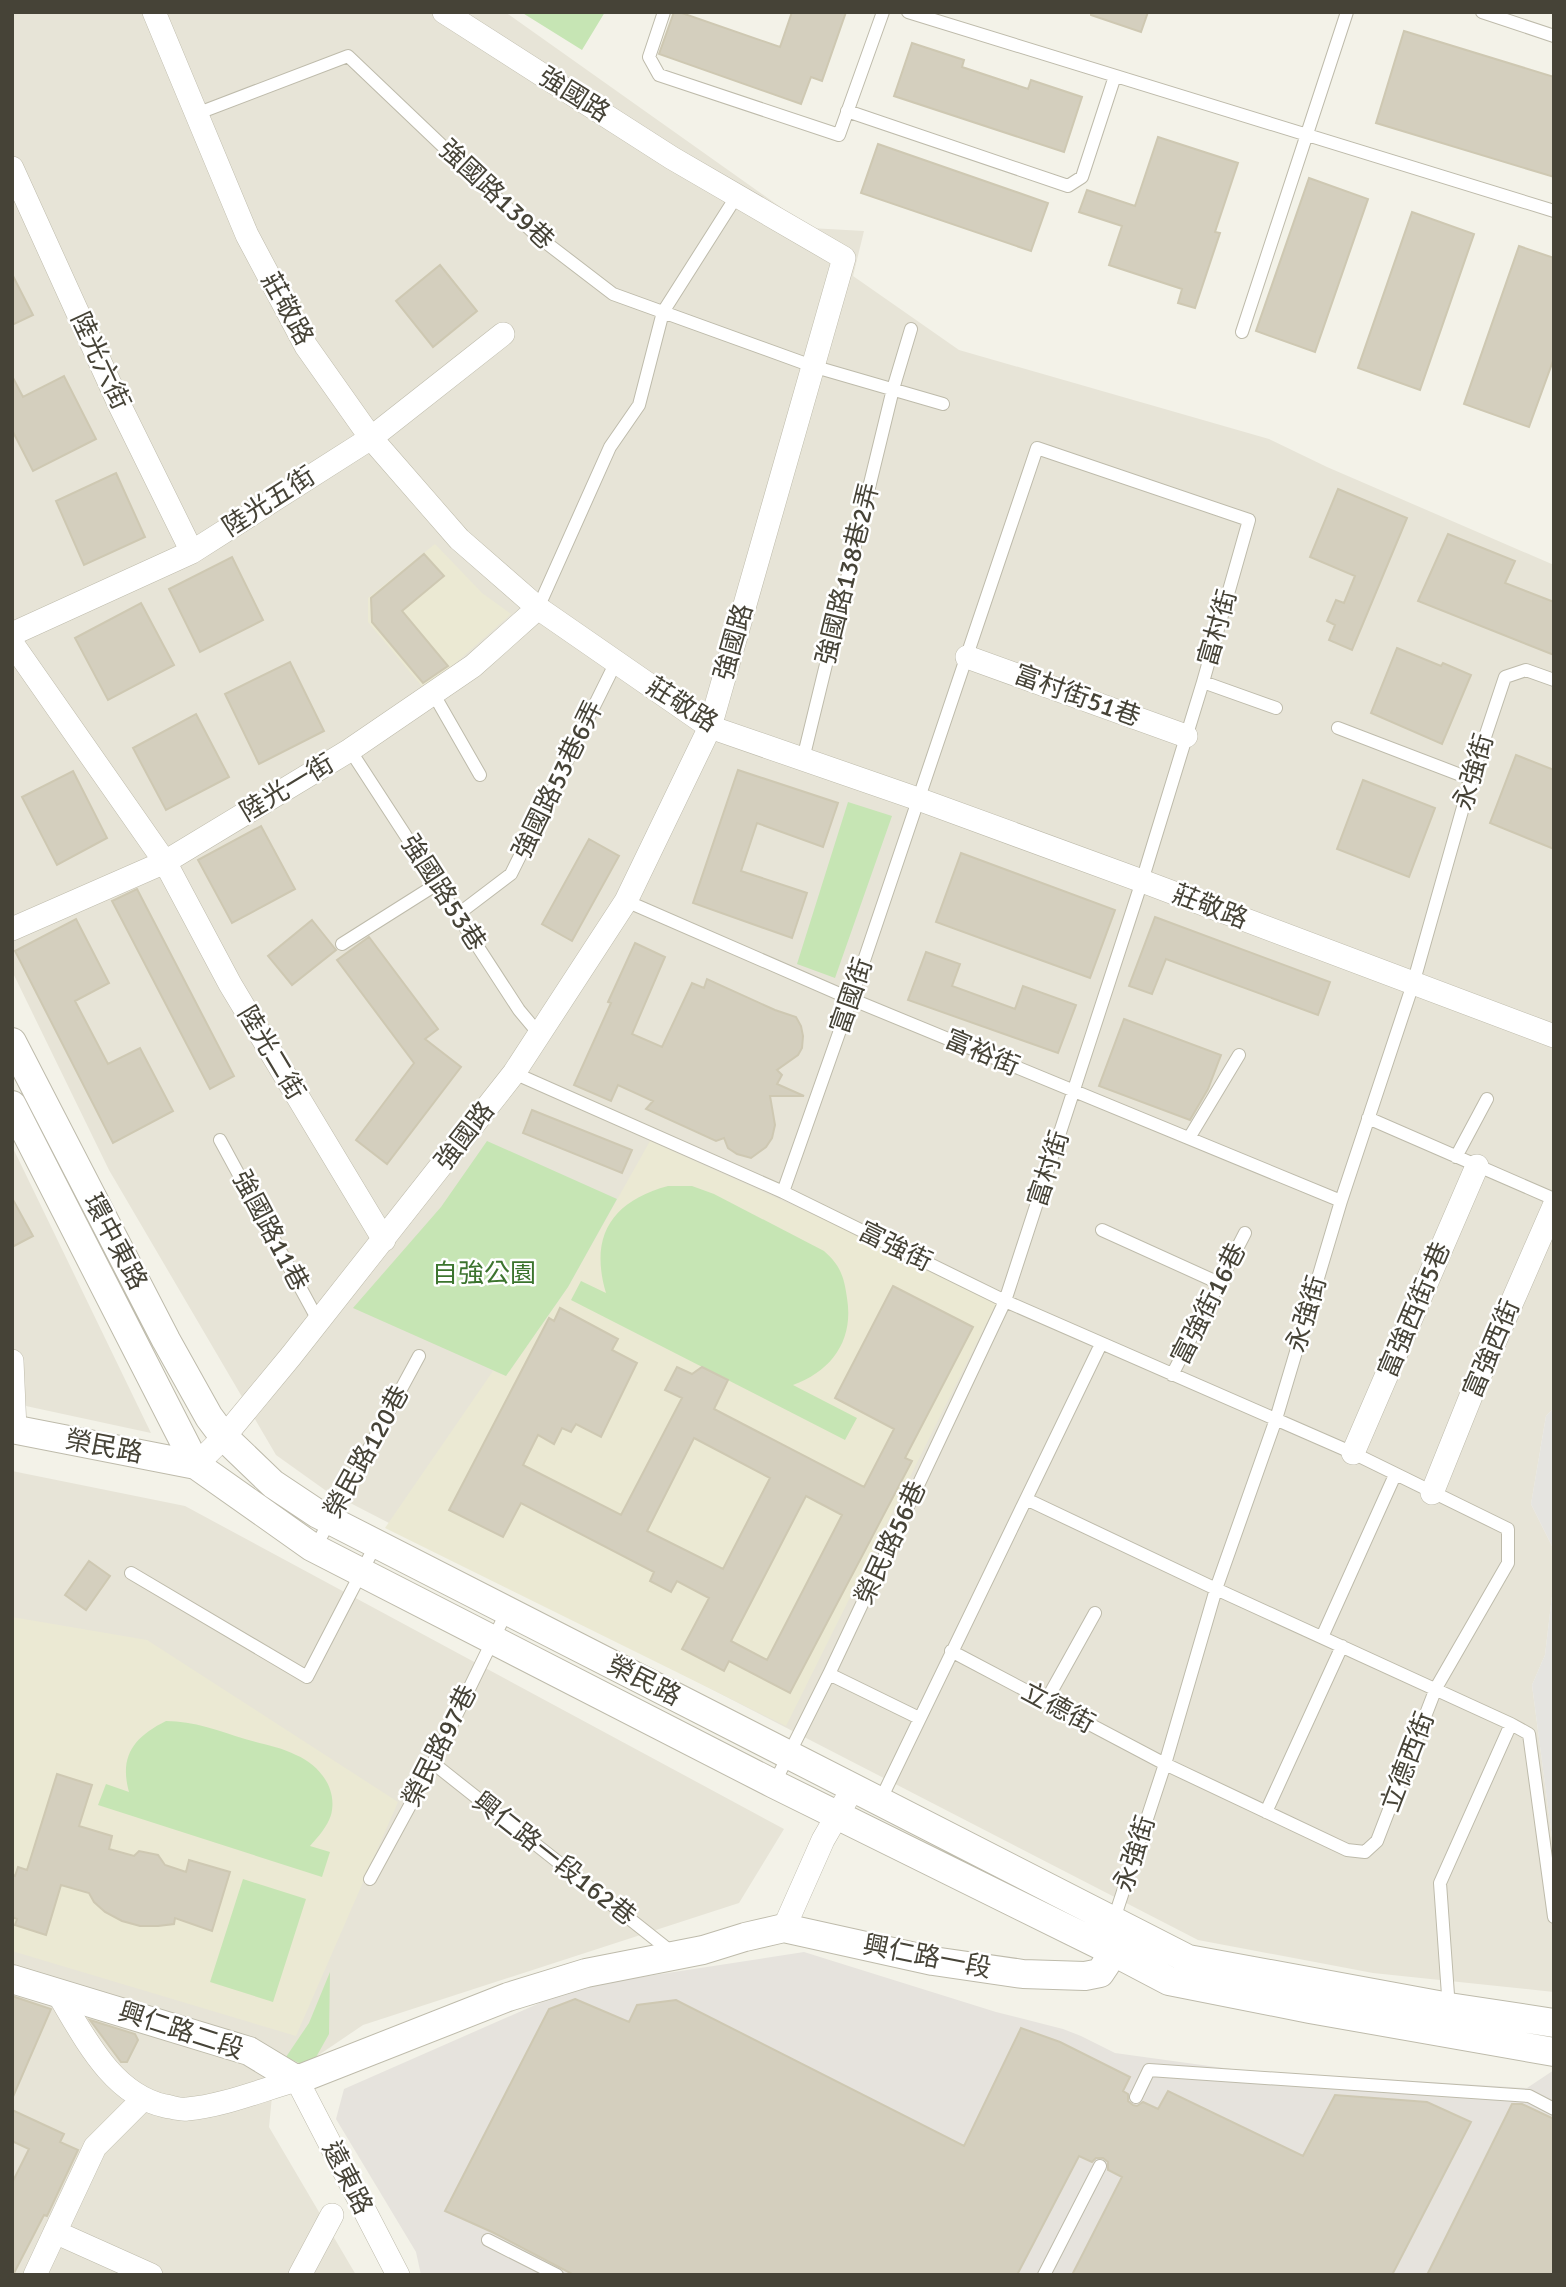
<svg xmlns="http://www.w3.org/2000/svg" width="1566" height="2287" viewBox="0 0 1566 2287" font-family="Signika,'Noto Sans TC',sans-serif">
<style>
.residential{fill:#e7e4d7}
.industrial{fill:#e6e3dd}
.education{fill:#ebe9d3}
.green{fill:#c6e5b4}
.parking{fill:#e5e4e0}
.building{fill:#d4cfbe;stroke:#cec8b2;stroke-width:2;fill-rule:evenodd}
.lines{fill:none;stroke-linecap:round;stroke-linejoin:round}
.service-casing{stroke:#bebbab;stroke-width:14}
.minor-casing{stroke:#bebbab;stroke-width:24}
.tertiary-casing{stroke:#bebbab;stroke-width:30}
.service{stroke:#fff;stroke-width:12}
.minor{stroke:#fff;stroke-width:23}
.tertiary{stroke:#fff;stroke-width:28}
.labels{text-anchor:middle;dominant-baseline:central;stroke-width:5;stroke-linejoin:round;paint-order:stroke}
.street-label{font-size:26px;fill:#464337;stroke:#fff}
.park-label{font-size:26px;fill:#3c742e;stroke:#fff}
</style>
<rect width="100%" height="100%" fill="#f3f2e8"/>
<path class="residential" d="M 12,12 L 505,12 L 810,228 L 864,231 L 853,276 L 959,350 L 1269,439 L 1327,467 L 1554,565 L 1554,1408 L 1546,1416 L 1531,1504 L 1554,1550 L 1554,1579 L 1545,1655 L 1532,1685 L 1554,1853 L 1554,1992 L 1373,1973 L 1198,1940 L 325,1490 L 276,1455 L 109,1170 L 12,971 Z
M 12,1146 L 151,1433 L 12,1403 Z
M 12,1471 L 185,1506 L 784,1829 L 739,1903 L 363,2025 L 273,2086 L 269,2127 L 356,2275 L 12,2275 Z"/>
<path class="industrial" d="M 804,1952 L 996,2012 L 1063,2029 L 1081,2036 L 1115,2053 L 1238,2070 L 1527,2088 L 1554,2070 L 1554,2275 L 421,2275 L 416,2252 L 336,2119 L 344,2089 L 576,1987 Z"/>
<path class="education" d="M 435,544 L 482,593 L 511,614 L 425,690 L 368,622 L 368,598 Z
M 650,1141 L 999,1298 L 786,1726 L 385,1528 L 493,1371 L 506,1376 L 568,1287 Z
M 12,1617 L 147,1640 L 398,1802 L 296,2036 L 12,1951 Z"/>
<path class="green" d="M 521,12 L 605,12 L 582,50 Z
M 848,802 L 892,816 L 835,978 L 797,964 Z
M 487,1141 L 617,1199 L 568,1287 L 506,1376 L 353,1308 L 441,1207 Z
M 668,1186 L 692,1186 L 714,1194 L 824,1251 C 840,1265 844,1276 847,1298 C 854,1340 832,1371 793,1385 L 857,1418 L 845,1440 L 571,1300 L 581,1281 L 606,1293 C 589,1236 612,1201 668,1186 Z
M 166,1721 C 194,1721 219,1731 245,1739 C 262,1744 281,1747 296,1755 C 319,1765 338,1788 331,1815 C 327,1827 318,1837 310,1846 L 330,1852 L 322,1877 L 98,1805 L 106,1784 L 129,1792 C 119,1756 134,1737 166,1721 Z
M 243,1879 L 306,1899 L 273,2002 L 210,1982 Z
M 330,1972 L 329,2034 L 310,2068 L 286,2057 L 309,2023 Z"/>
<path class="parking" d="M 1554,1408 L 1554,1550 L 1531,1504 L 1546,1416 Z
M 1554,1579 L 1554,1853 L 1532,1685 L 1545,1655 Z"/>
<path class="building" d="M 674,12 L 679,12 L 780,47 L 792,12 L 846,12 L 822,81 L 811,77 L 801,104 L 659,54 Z
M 1091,12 L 1148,12 L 1141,32 L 1091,15 Z
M 1404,31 L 1554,77 L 1554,177 L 1376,123 Z
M 912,43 L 964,60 L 962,67 L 1028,89 L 1031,80 L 1082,97 L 1064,152 L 894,96 Z
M 1158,137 L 1238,163 L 1215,232 L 1220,233 L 1195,308 L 1178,303 L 1182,289 L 1109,265 L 1122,226 L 1079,212 L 1087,190 L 1135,206 Z
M 878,144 L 1048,203 L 1031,251 L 861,193 Z
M 1309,178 L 1368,199 L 1315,352 L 1256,331 Z
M 1412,212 L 1474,234 L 1420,390 L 1358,368 Z
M 1519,246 L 1554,258 L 1554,358 L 1529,427 L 1464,404 Z
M 440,265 L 477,311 L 433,347 L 396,301 Z
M 12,274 L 33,315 L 12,325 Z
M 12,376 L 23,397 L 64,376 L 96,439 L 33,471 L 12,430 Z
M 116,473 L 145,537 L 84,565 L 56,501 Z
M 1338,489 L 1407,518 L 1352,650 L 1329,640 L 1335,625 L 1327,621 L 1336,600 L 1344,603 L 1355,576 L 1310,557 Z
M 1448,534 L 1515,561 L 1505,583 L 1554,602 L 1554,655 L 1418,601 Z
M 424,554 L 444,576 L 402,611 L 448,666 L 423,683 L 372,622 L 371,598 Z
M 232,557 L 263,620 L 200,652 L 169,589 Z
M 141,603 L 174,665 L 108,700 L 75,638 Z
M 1397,648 L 1441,666 L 1443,663 L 1471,675 L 1442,744 L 1371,713 Z
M 290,662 L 324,731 L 259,764 L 225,694 Z
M 196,714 L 229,777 L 166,810 L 133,748 Z
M 1516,755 L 1554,770 L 1554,849 L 1490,823 Z
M 738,770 L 838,803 L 823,847 L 757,823 L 741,871 L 807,893 L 792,938 L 693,903 Z
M 73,771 L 107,838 L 57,865 L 22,797 Z
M 1363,780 L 1435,808 L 1409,877 L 1337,849 Z
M 261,826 L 295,889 L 232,923 L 198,860 Z
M 589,839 L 619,856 L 572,941 L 542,924 Z
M 961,853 L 1115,910 L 1090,978 L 936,922 Z
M 137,889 L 234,1076 L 210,1089 L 112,901 Z
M 1155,917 L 1330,982 L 1318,1015 L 1166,959 L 1152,994 L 1129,986 Z
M 76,919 L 109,983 L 75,1001 L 108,1064 L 140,1048 L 173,1111 L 113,1143 L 15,951 Z
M 312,920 L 336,950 L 292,985 L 268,956 Z
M 369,937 L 438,1029 L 425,1039 L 461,1067 L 387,1164 L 356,1140 L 414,1063 L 337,960 Z
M 635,943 L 665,957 L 632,1034 L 662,1047 L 692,983 L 704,988 L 707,979 L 775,1010 L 796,1017 L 801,1026 L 803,1036 L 802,1048 L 798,1055 L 777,1070 L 782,1075 L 777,1084 L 804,1096 L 770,1096 L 775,1125 L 772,1138 L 766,1147 L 751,1158 L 737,1154 L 728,1148 L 724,1138 L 716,1141 L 646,1109 L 653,1101 L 618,1085 L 611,1101 L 574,1085 L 611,1003 L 608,1002 Z
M 926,952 L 960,964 L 952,986 L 1015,1009 L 1023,986 L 1076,1005 L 1058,1053 L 908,1000 Z
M 1124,1019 L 1221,1055 L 1208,1089 L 1190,1120 L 1099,1086 Z
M 532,1110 L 632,1150 L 622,1173 L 523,1133 Z
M 12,1198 L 33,1236 L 12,1247 Z
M 893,1286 L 973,1327 L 905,1458 L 912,1461 L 790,1693 L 729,1661 L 724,1671 L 682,1649 L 709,1598 L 677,1581 L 671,1592 L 650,1581 L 654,1572 L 521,1503 L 503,1537 L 449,1510 L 549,1318 L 554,1321 L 560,1308 L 618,1339 L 612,1350 L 637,1363 L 601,1437 L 576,1424 L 571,1432 L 562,1428 L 554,1444 L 538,1435 L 523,1465 L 621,1515 L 682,1398 L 665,1390 L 677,1367 L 692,1374 L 702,1367 L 728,1380 L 714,1409 L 864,1487 L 894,1429 L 835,1398 ZM 694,1438 L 770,1478 L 723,1569 L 647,1531 ZM 806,1496 L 842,1515 L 767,1660 L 731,1641 Z
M 89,1561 L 110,1576 L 86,1610 L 65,1595 Z
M 57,1774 L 92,1785 L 79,1826 L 112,1836 L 109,1849 L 134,1856 L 139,1851 L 158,1855 L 165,1865 L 186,1872 L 189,1860 L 230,1872 L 212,1931 L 175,1918 L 174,1924 L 158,1926 L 140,1926 L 122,1921 L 105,1912 L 94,1902 L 89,1893 L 61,1885 L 46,1935 L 15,1925 L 17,1919 L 12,1917 L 12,1875 L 15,1876 L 18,1867 L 27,1870 Z
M 12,1996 L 51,2009 L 12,2099 Z
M 575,1999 L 629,2022 L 637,2005 L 676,2000 L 964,2146 L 1021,2028 L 1060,2042 L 1130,2077 L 1123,2091 L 1128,2094 L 1128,2101 L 1133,2105 L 1137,2106 L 1143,2102 L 1158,2109 L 1168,2091 L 1303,2156 L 1335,2095 L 1427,2102 L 1471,2122 L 1392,2275 L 1072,2275 L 1122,2177 L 1108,2170 L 1108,2162 L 1103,2158 L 1096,2158 L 1092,2162 L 1079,2156 L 1017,2275 L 574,2275 L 492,2232 L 445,2211 L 549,2009 Z
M 90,2020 L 135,2034 L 138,2040 L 127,2062 L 121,2062 Z
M 1512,2104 L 1522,2104 L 1554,2119 L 1554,2275 L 1427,2275 Z
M 12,2110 L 64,2134 L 60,2142 L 78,2150 L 47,2216 L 44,2215 L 13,2275 L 12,2183 L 29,2149 L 12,2141 Z"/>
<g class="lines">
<defs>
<path id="service" d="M 664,12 L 649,57 L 659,75 L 839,135 L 883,12
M 908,12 L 1554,211
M 1482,12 L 1554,36
M 847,111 L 1068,186 L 1082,177 L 1115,76
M 196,114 L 348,56 L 536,235 L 613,294 L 812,366 L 943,404
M 1242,332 L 1347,12
M 538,608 L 610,447 L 639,405 L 663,312 L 736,197
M 1203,682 L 1276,708
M 433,693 L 480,775
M 1338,728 L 1471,779
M 350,750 L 519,1010 L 539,1034
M 803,759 L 893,389 L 911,329
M 626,901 L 851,999 L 1341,1201
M 457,915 L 511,874 L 616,662
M 342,944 L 437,884
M 514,1073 L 783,1192 L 1005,1301 L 1353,1453 L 1508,1529 L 1508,1563 L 1436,1688 L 1377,1841 L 1365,1852 L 1347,1850 L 1165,1764 L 951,1651
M 1368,1118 L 1554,1199
M 1189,1138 L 1239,1055
M 220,1140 L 319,1322
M 1456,1157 L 1487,1099
M 1102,1230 L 1219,1283
M 1172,1375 L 1245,1233
M 1026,1499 L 1216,1589 L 1511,1724 L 1440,1883 L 1449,2009
M 315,1548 L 419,1356
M 131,1573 L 307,1677 L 376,1544
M 1322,1637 L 1395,1475
M 829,1674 L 919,1718
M 1046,1701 L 1095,1613
M 1511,1724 L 1529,1734 L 1554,1917
M 433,1763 L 674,1954
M 774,1784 L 829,1674 L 1005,1301 L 1142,881 L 1203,682 L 1249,520 L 1037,448 L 851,999 L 783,1192
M 880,1801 L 1101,1344
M 1266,1812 L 1342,1646
M 370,1879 L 433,1763 L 507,1611
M 1113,1922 L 1165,1764 L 1216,1589 L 1276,1419 L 1341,1201 L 1413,984 L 1471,779 L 1505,677 L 1526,670 L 1554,680
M 1136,2097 L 1149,2070 L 1529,2096 L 1554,2109
M 488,2240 L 557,2275
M 1044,2275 L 1100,2166"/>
<path id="minor" d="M 154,12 L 247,235 L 306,346 L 371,438 L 459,539 L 538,608 L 710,727 L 918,799 L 1142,881 L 1554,1036
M 12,168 L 120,406 L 192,552
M 12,634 L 192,552 L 371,438 L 503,334
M 12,643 L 165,862 L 230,984 L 384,1240
M 967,657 L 1186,736
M 12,929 L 165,862 L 350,750 L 473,666 L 538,608
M 12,1361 L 15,1429
M 1353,1453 L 1477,1166
M 196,1465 L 224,1437 L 291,1356 L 514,1073 L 626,901 L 710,727 L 844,258 L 672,158 L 444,12
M 1432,1493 L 1471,1396 L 1554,1206
M 784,1928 L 823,1840 L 853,1788
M 57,1992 C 84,2036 111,2094 165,2106 C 172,2107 180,2110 187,2109 C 223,2106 261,2090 297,2080 L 398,2275
M 55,2232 L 151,2275
M 35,2275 L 95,2147 L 143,2099
M 300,2275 L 332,2215"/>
<path id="tertiary" d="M 12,1042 L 166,1340 L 209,1417 L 224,1437 L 273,1484 L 318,1514 L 1188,1959 L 1449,2007 L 1554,2023
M 12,1105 L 196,1465
M 12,1429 L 196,1465 L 312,1547 L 774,1784 L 1110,1950 L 1169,1981 L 1310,2009 L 1554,2052
M 12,1979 L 249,2051 L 297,2080 L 508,1997 L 586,1973 L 703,1950 L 745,1937 L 784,1928 L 933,1961 L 1023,1974 L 1085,1976 L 1100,1973 L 1106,1964 L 1110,1950"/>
</defs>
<use href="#service" class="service-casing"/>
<use href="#minor" class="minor-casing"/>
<use href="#tertiary" class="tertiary-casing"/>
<use href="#service" class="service"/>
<use href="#minor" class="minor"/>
<use href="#tertiary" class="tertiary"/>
</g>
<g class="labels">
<g class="street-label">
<text transform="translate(574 95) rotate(32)">強國路</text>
<text transform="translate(496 195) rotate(43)">強國路139巷</text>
<text transform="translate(287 309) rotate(61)">莊敬路</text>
<text transform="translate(100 361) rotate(65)">陸光六街</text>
<text transform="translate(269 502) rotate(-33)">陸光五街</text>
<text transform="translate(848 574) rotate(-76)">強國路138巷2弄</text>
<text transform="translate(1218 628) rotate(-74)">富村街</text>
<text transform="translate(734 642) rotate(-74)">強國路</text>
<text transform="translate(1077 696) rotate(20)">富村街51巷</text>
<text transform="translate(682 705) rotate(32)">莊敬路</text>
<text transform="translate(1474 772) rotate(-73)">永強街</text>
<text transform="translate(558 780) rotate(-64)">強國路53巷6弄</text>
<text transform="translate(287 788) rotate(-31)">陸光一街</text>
<text transform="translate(443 893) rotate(57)">強國路53巷</text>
<text transform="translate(1210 907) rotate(21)">莊敬路</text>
<text transform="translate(852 996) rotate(-71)">富國街</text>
<text transform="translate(271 1053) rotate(59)">陸光二街</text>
<text transform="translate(982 1053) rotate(23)">富裕街</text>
<text transform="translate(465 1136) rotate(-52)">強國路</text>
<text transform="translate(1049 1169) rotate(-72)">富村街</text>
<text transform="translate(270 1231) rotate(62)">強國路11巷</text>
<text transform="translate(115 1242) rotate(62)">環中東路</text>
<text transform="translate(895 1247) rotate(26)">富強街</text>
<text transform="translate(1209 1304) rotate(-63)">富強街16巷</text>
<text transform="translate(1415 1310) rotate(-67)">富強西街5巷</text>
<text transform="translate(1307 1314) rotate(-73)">永強街</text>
<text transform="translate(1492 1349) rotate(-67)">富強西街</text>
<text transform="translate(104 1447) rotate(11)">榮民路</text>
<text transform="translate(367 1452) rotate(-61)">榮民路120巷</text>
<text transform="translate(891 1543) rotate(-65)">榮民路56巷</text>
<text transform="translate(644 1681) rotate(27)">榮民路</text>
<text transform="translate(1058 1708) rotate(28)">立德街</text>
<text transform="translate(440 1746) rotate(-63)">榮民路97巷</text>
<text transform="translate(1408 1762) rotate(-69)">立德西街</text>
<text transform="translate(1135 1854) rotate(-72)">永強街</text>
<text transform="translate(554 1859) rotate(38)">興仁路一段162巷</text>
<text transform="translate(927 1957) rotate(11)">興仁路一段</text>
<text transform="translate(181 2031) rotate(18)">興仁路二段</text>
<text transform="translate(347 2178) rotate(63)">遠東路</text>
</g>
<g class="park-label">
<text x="484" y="1274">自強公園</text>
</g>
</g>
<rect width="1566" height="2287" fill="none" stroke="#464337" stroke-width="28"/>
</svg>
